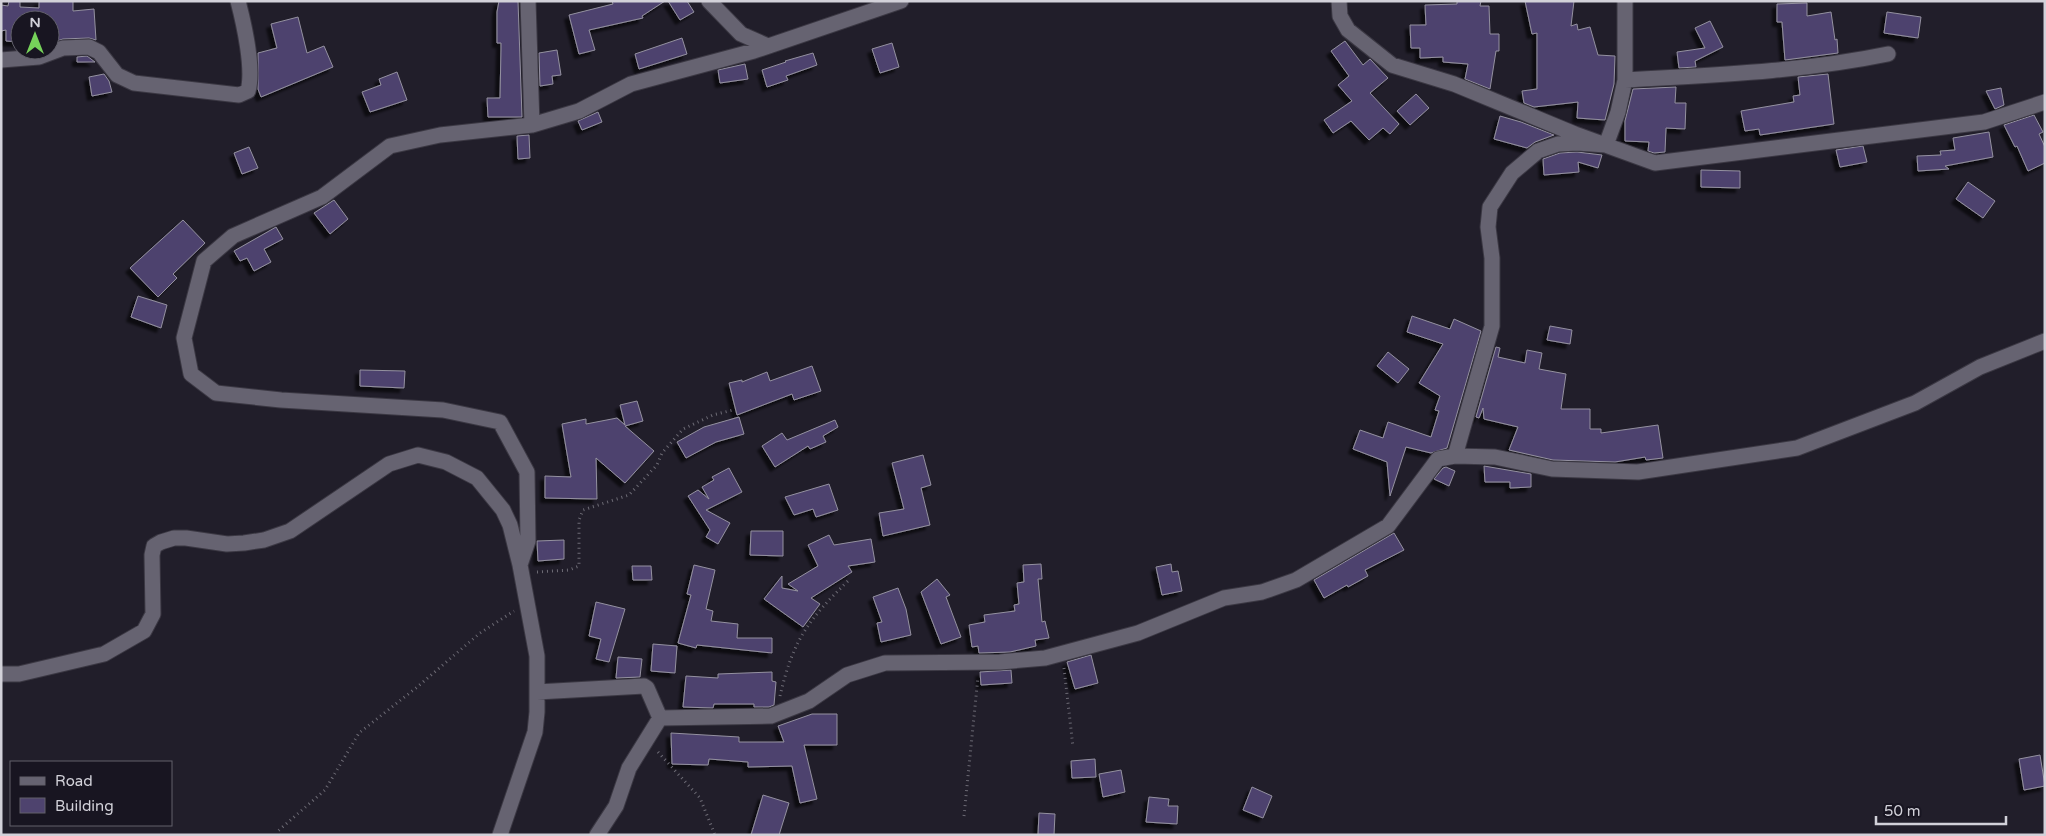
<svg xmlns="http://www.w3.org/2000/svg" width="2046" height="836" viewBox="0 0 2046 836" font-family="'Varela Round',sans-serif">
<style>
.building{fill:#4e436e;stroke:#9491a0;filter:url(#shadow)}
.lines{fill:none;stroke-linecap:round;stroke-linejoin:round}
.minor-casing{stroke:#3b3843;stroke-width:17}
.path{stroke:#6d6b75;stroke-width:3;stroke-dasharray:1 4;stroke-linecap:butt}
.minor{stroke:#666371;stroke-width:15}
</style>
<defs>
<filter id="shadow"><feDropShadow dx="-4.5" dy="4.5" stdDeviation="1" flood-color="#0009"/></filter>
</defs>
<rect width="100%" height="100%" fill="#211e2a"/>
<path class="building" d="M 9,1 L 20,1 L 20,7 L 39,8 L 39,1 L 73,1 L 73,11 L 94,9 L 96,40 L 89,38 L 63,39 L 50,43 L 50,20 L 20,20 L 20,42 L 6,41 L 6,30 L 1,31 L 1,5 L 8,6 Z
M 499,1 L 518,1 L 522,117 L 488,117 L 487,98 L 500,98 L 501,49 L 501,43 L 497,43 L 497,12 Z
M 612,1 L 665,1 L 642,16 L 643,18 L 589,30 L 595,50 L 579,54 L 569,15 L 613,4 Z
M 668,1 L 687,1 L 694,12 L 680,20 Z
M 1457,1 L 1481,1 L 1480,6 L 1489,6 L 1490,34 L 1499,34 L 1499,51 L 1496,51 L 1490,89 L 1465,79 L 1468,64 L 1443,62 L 1443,57 L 1420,58 L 1420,48 L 1411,48 L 1410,25 L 1426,25 L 1425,5 L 1457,4 Z
M 1525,1 L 1574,1 L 1571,26 L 1577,24 L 1578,30 L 1590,27 L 1598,55 L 1615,56 L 1614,84 L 1605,120 L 1577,118 L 1578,102 L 1534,107 L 1524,103 L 1522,91 L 1537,89 L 1537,33 L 1532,34 Z
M 1807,3 L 1807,16 L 1831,12 L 1835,40 L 1837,39 L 1838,53 L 1785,60 L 1782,22 L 1777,22 L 1777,4 Z
M 1887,12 L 1921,17 L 1918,38 L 1884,33 Z
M 298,17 L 307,53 L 324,46 L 333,67 L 261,97 L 258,89 L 258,53 L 277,48 L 271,24 Z
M 1710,21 L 1723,47 L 1695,61 L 1696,67 L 1679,68 L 1677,52 L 1705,48 L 1695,28 Z
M 682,38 L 687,54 L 639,69 L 635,54 Z
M 1345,41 L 1363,65 L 1370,59 L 1388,78 L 1370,93 L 1399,124 L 1390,134 L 1383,128 L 1369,140 L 1351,121 L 1333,133 L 1324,120 L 1352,101 L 1338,85 L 1349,76 L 1331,51 Z
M 892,43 L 899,67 L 880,73 L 872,49 Z
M 557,50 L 561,75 L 552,76 L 553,84 L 540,86 L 539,53 Z
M 813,53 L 817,65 L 786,76 L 788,80 L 767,87 L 762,70 L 786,62 L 785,61 Z
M 87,56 L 95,62 L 77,62 L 77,57 Z
M 745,64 L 748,79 L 720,83 L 718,70 Z
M 397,72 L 407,100 L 370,112 L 362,92 L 381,85 L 379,79 Z
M 104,74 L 109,81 L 112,92 L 92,96 L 89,77 Z
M 1828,74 L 1834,124 L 1760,135 L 1759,129 L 1745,131 L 1741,111 L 1794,102 L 1793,96 L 1800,95 L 1798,77 Z
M 1676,87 L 1675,103 L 1686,103 L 1685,129 L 1666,128 L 1665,152 L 1654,153 L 1648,151 L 1649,142 L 1625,141 L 1625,121 L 1633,89 Z
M 2001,88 L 2004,105 L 1995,109 L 1986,91 Z
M 1416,94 L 1429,108 L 1410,125 L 1397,111 Z
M 598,112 L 602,122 L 582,130 L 578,121 Z
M 2034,115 L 2043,132 L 2039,134 L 2045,147 L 2045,163 L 2028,171 L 2017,146 L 2015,147 L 2004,125 Z
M 1500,116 L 1521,122 L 1554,135 L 1535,142 L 1527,148 L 1494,139 Z
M 1989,132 L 1993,157 L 1945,166 L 1949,169 L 1918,171 L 1917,156 L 1941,155 L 1940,151 L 1955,150 L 1953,138 Z
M 529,135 L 530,158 L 518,159 L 517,136 Z
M 1863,146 L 1867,162 L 1840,167 L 1836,150 Z
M 249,147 L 258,168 L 242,174 L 234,153 Z
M 1577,152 L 1602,155 L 1598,168 L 1578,162 L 1579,172 L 1544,175 L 1543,159 L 1560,153 Z
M 1701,170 L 1740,171 L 1740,188 L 1701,187 Z
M 1968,182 L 1995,201 L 1983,218 L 1956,199 Z
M 334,200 L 348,219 L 330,234 L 314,213 Z
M 183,220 L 205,243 L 173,274 L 177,278 L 158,297 L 130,268 Z
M 276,227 L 283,239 L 264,249 L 271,262 L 254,271 L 247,258 L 240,261 L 234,251 Z
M 138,296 L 167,305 L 161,328 L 131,317 Z
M 1412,316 L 1450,329 L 1454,319 L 1481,331 L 1447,448 L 1431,453 L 1406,447 L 1390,496 L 1387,462 L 1353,449 L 1360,430 L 1383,438 L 1388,422 L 1431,437 L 1439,411 L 1435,410 L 1440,396 L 1419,383 L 1443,344 L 1407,332 Z
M 1550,326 L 1572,330 L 1570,344 L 1547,340 Z
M 1496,347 L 1500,348 L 1498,357 L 1525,363 L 1527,350 L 1542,353 L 1539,369 L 1566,374 L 1561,409 L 1590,409 L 1590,429 L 1601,429 L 1601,433 L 1658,425 L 1663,458 L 1646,460 L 1645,457 L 1615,462 L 1553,460 L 1509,450 L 1518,427 L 1484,419 L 1483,408 L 1479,418 L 1476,417 Z
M 1388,352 L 1409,369 L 1398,383 L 1377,366 Z
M 812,366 L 821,391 L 794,400 L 792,394 L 737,415 L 729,383 L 742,380 L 742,382 L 767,372 L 770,381 Z
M 360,370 L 405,371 L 404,388 L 360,386 Z
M 637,401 L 643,421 L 625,426 L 654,451 L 625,483 L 596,458 L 597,499 L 545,498 L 545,476 L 571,477 L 562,424 L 586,419 L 586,424 L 617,418 L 625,425 L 620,405 Z
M 739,417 L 744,434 L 716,442 L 686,458 L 677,442 L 704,427 Z
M 835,420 L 838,427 L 823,436 L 826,442 L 810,449 L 808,446 L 775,467 L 762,446 L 782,433 L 787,440 Z
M 923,455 L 931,485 L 921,488 L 930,525 L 883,536 L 879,513 L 904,509 L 892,463 Z
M 1484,466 L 1531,474 L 1531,487 L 1510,488 L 1510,482 L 1485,482 Z
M 1446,467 L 1455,471 L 1449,486 L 1434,479 L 1443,468 Z
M 729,468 L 742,492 L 706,510 L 730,523 L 718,544 L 706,537 L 710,530 L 688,496 L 698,490 L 709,499 L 702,487 L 714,480 L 712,477 Z
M 829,484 L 838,510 L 816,517 L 813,509 L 794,515 L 785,497 Z
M 751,531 L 783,531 L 783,556 L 750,555 Z
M 1394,533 L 1404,550 L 1365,570 L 1368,576 L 1348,587 L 1347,585 L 1324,598 L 1314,580 Z
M 829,535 L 834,545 L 871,539 L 875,562 L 848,566 L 852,572 L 811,598 L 820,604 L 803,627 L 764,599 L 782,576 L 782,588 L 798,591 L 788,584 L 818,566 L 808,545 Z
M 564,540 L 564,559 L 538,561 L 537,541 Z
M 1041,564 L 1042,579 L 1038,579 L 1042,622 L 1045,621 L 1049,638 L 1035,640 L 1036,646 L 1010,652 L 979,653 L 978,646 L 972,647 L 969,625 L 985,622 L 984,615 L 1015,611 L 1014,605 L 1019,604 L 1017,583 L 1024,582 L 1023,565 Z
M 1171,564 L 1172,572 L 1178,571 L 1182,591 L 1162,595 L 1156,567 Z
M 694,565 L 715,570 L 706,609 L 713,611 L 711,621 L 738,624 L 737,638 L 772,638 L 772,653 L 697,645 L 696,648 L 678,643 L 691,595 L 687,594 Z
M 632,566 L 651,566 L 652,580 L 633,580 Z
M 937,579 L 950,595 L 946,597 L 961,637 L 941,644 L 921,592 Z
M 898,588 L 906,609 L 911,635 L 881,642 L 877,623 L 882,622 L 873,597 Z
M 596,602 L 625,609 L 609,662 L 596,659 L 601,639 L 589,636 Z
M 653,644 L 677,646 L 675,673 L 651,671 Z
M 1091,655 L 1098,683 L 1075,689 L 1067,662 Z
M 618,657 L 642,659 L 640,677 L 616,678 Z
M 1011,670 L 1012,683 L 981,685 L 980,672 Z
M 772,672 L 772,681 L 776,682 L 774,705 L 769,707 L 754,707 L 754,704 L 714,704 L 713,708 L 683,707 L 686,676 L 718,678 L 718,674 Z
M 812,714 L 837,714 L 837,745 L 804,745 L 817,799 L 800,803 L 792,766 L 748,767 L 748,762 L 709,759 L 708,765 L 672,764 L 671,733 L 739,737 L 739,742 L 784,742 L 778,726 Z
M 2040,755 L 2045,786 L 2024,790 L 2019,759 Z
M 1095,759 L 1096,777 L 1072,778 L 1071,761 Z
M 1121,770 L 1125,792 L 1103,797 L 1099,774 Z
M 1252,787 L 1272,796 L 1263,818 L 1243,810 Z
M 763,795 L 789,803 L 779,835 L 751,835 Z
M 1149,797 L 1169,799 L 1168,806 L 1178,806 L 1177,824 L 1146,822 Z
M 1039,813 L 1055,814 L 1054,835 L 1038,835 Z"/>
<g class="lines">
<defs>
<path id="minor" d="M 528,1 L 532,125
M 709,1 L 741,34 L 768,46
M 1339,1 L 1340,16 L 1348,30 L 1392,65 L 1454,84 L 1575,134 L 1655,163 L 1984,122 L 2045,102
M 1,60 L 39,57 L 63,48 L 89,47 L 99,52 L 117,75 L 134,83 L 239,95 L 248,91 C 254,69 244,24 238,1
M 1625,80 C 1713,75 1801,72 1888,54
M 1455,456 L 1492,326 L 1492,258 L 1488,227 L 1490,207 L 1512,173 L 1538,151 L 1558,144 L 1577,143 L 1606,145 L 1618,112 L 1625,80 L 1625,1
M 520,565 L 528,541 L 527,472 L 500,422 L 443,410 L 281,400 L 216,393 L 191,374 L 184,338 L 204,261 L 233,236 L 322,197 L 390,146 L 440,135 L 532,125 L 579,111 L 631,84 L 754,51 L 901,1
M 1,674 L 19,674 L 104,654 L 144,631 L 153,614 L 152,555 L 154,546 L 161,542 L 174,538 L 186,538 L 227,544 L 244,543 L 264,540 L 290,531 L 389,464 L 418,455 L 446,462 L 477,478 L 503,510 L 510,525 L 520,565 L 537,656 L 537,712 L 535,732 L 500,835
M 537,692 L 644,686 L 647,688 L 660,718
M 597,835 L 616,806 L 629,768 L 660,718 L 771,716 L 809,701 L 847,675 L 885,663 L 1000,662 L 1045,658 L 1138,633 L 1224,598 L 1262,592 L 1296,580 L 1388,526 L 1438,459 L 1455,456 L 1495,457 L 1552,469 L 1638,472 L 1797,448 L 1915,403 L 1980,367 L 2045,341"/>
</defs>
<use href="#minor" class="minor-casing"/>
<path class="path" d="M 537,572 L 569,570 L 579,566 L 579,520 L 583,510 L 629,495 L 657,465 L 662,453 L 683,429 L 713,415 L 733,410
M 1064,668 L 1073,747
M 780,696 C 793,640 808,620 849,580
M 658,752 L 700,798 L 715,835
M 964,816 L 978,677
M 279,835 L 278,831 L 325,790 L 359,733 L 416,688 L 480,633 L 514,611"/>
<use href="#minor" class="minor"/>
</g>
<rect width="2046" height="836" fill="none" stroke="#d2d1d9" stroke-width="5"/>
<rect x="10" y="761" width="162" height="65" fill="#181521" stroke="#62606b"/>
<rect x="20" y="777" width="25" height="8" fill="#666371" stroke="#62606b"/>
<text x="55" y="786" font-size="15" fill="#d2d1d9">Road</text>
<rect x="20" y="798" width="25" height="15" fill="#4e436e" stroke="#62606b"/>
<text x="55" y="811" font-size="15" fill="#d2d1d9">Building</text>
<g transform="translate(35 35)"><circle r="24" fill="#181521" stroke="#62606b"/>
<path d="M0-4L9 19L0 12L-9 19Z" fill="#76d25a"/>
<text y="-8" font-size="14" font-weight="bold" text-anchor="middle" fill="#d2d1d9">N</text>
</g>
<path d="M1876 816v8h130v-8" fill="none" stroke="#d2d1d9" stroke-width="2.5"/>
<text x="1884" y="816" font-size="15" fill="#d2d1d9" stroke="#181521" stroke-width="4" paint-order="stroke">50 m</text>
</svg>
